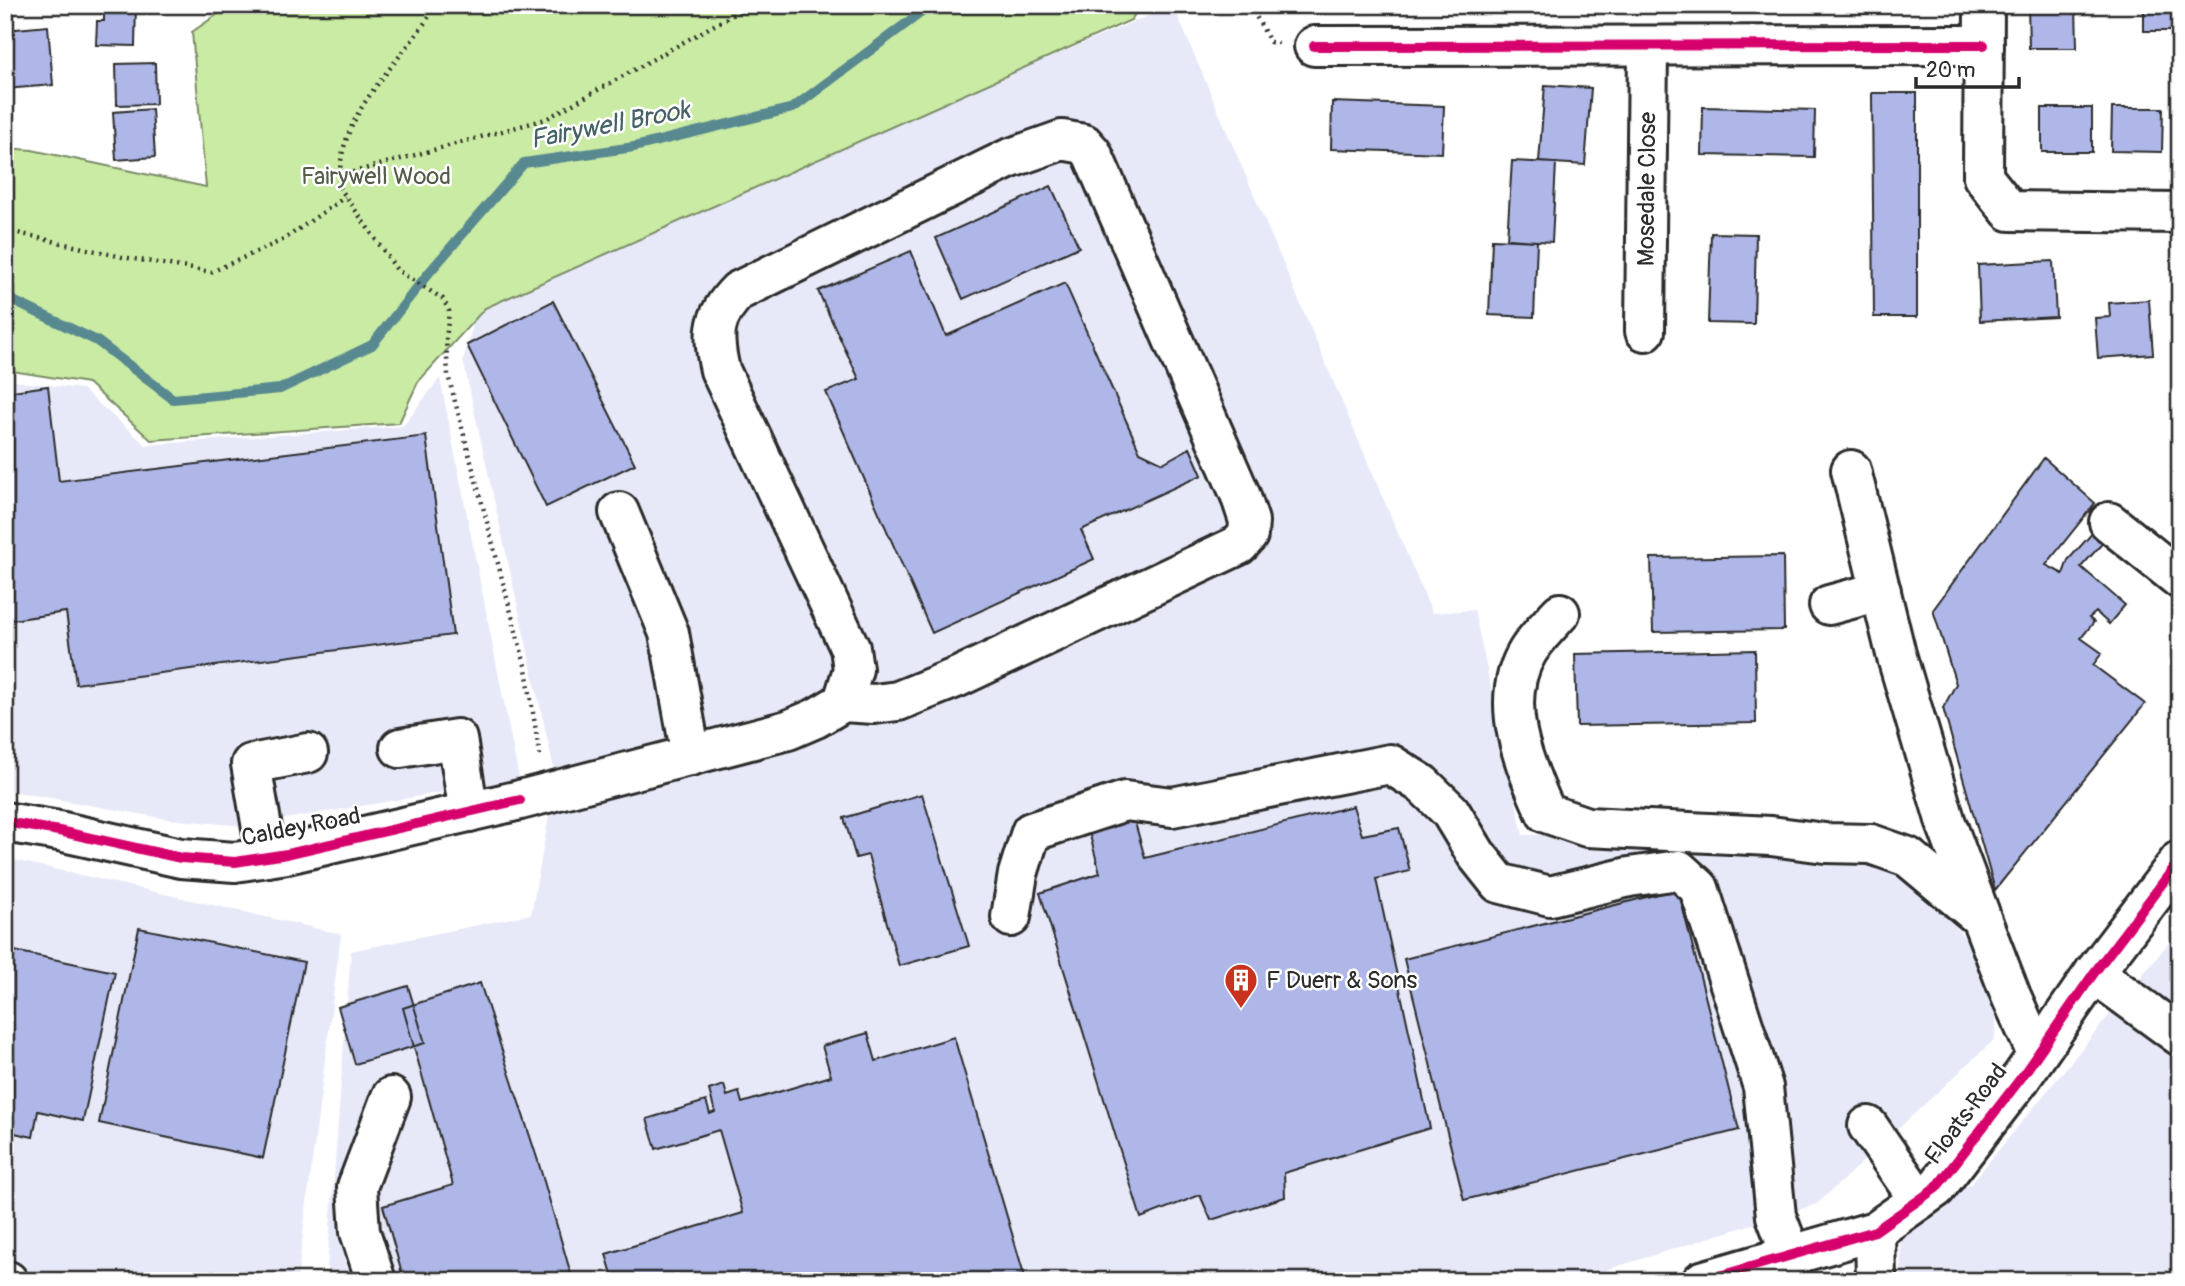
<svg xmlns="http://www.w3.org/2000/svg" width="2185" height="1286" viewBox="0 0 2185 1286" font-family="Pangolin,sans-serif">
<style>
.built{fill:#e7e9f8}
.green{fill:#caeba3;stroke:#7a8b67;stroke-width:2}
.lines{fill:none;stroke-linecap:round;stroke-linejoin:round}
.stream{stroke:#598990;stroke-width:10}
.building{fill:#aeb7e8;stroke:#2b2b2b;stroke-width:2}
.minor-casing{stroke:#2b2b2b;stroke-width:44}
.path{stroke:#2b2b2b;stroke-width:4.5;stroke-dasharray:2 5;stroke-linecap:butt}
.minor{stroke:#fff;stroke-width:38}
.cycleway-casing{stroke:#fff;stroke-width:15}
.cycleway{stroke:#d6006c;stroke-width:10}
.labels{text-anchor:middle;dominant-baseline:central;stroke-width:5;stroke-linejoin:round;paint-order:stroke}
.park-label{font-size:24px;fill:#535b49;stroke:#fff}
.street-label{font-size:24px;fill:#2b2b2b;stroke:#fff}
.poi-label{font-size:24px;fill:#2b2b2b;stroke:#fff;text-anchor:start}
.water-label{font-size:26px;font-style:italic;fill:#466266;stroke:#fff}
</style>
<rect width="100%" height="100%" fill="#fff"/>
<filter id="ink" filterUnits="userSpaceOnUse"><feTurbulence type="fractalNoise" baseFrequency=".0143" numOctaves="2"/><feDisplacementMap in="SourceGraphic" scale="14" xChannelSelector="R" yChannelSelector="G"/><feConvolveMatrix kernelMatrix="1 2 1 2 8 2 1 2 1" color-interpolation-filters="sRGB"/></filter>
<g filter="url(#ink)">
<path class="built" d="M 1173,5 L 1432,613 L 1474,610 L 1523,835 L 1777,837 L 1912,865 L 1996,982 L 1995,1039 L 1817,1204 L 1571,1281 L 326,1281 L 351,951 L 531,914 L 556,778 L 463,360 L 480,300 Z
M 440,378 L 519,779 L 244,826 L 168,819 L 5,790 L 5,380 L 82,389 L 146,445 L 403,426 Z
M 5,858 L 341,934 L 297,1281 L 5,1281 Z
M 2180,929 L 2180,1281 L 1901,1281 L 1900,1230 L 1941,1198 L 1970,1185 Z"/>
<path class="green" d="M 231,5 L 1141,5 L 1131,20 L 485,308 L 418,382 L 399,423 L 151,440 L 88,383 L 5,370 L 5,148 L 32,150 L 206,187 L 192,32 Z"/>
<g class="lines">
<path class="stream" d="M 5,297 L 97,341 L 173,399 L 280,389 L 372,345 L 427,275 L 524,163 L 634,147 L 793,108 L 927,8 L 935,5"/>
</g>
<path class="building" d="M 104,5 L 136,5 L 135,46 L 96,45 L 97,21 L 104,21 Z
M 2028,5 L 2076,5 L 2077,48 L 2029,48 Z
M 2144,5 L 2172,5 L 2172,31 L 2144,31 Z
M 48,26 L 53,85 L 5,89 L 5,30 Z
M 155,63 L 156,104 L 117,105 L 116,64 Z
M 1545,85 L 1591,88 L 1585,165 L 1539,162 Z
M 1872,93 L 1917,93 L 1917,317 L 1874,317 Z
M 1332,102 L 1444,106 L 1442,153 L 1331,149 Z
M 1703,107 L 1815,110 L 1814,157 L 1702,155 Z
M 2042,108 L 2092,108 L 2092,152 L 2042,152 Z
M 2112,108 L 2163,108 L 2162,152 L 2111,151 Z
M 152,109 L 155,157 L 116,160 L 113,112 Z
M 1512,161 L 1556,163 L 1552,242 L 1507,239 Z
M 1051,186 L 1079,247 L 963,299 L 936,238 Z
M 1711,233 L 1756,234 L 1754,324 L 1708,323 Z
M 1492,239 L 1537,241 L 1534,317 L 1489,315 Z
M 911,251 L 946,336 L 1065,283 L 1140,452 L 1163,463 L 1190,448 L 1202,475 L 1081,530 L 1094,559 L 932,633 L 826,392 L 859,379 L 818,291 Z
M 2053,261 L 2056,317 L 1980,321 L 1978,265 Z
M 2149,300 L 2153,354 L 2098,358 L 2095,318 L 2110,317 L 2109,303 Z
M 553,301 L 635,464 L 546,507 L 467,345 Z
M 48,386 L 59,481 L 426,436 L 453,635 L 76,684 L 66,612 L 5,621 L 5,392 Z
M 2044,458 L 2095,503 L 2046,565 L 2063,574 L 2068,560 L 2096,529 L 2108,537 L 2081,567 L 2125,605 L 2109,624 L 2096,612 L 2089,618 L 2094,622 L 2081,638 L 2102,653 L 2093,665 L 2145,704 L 1995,890 L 1943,708 L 1956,684 L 1933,610 Z
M 1783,556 L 1784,630 L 1653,632 L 1651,558 Z
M 1755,650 L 1756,723 L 1577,726 L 1575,654 Z
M 922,794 L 969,946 L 899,966 L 868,855 L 856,858 L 844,818 Z
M 1353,806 L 1362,835 L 1399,828 L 1410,871 L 1376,879 L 1430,1128 L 1284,1173 L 1285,1197 L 1211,1220 L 1200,1195 L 1141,1218 L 1040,893 L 1100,873 L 1089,832 L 1134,819 L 1145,858 Z
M 1678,889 L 1739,1130 L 1464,1200 L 1404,959 Z
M 139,928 L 304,962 L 263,1158 L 99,1123 Z
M 5,949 L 115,972 L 83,1121 L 38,1111 L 33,1137 L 5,1131 Z
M 480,983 L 538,1161 L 573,1281 L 404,1281 L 383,1206 L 453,1185 L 403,1008 Z
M 408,986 L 425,1043 L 355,1064 L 338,1007 Z
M 868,1033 L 876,1061 L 954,1037 L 1026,1281 L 614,1281 L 606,1254 L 743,1213 L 719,1130 L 656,1149 L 647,1119 L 706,1101 L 710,1114 L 715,1112 L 709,1090 L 724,1085 L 727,1096 L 739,1092 L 742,1103 L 831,1076 L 822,1046 Z"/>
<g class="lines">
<defs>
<g id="minor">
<path d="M 1984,5 L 1983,177 L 2010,211 L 2180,213"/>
<path d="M 1314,46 C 1537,46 1760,47 1984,45"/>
<path id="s1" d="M 1645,331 L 1648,48"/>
<path d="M 1851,470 L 1896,654 L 1946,823 L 1980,914"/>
<path d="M 619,512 L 669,633 L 691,756"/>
<path d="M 2109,522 L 2180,579"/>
<path d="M 1829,605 L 1881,591"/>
<path d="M 1560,613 C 1549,625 1536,638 1528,651 C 1497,701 1524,765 1546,813 L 1587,827 L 1771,836 L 1825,843 L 1871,844 L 1908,857 L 1981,918 L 2011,996 L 2037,1054"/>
<path d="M 400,748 L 457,739 L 469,812"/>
<path d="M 5,822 L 59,831 L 181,858 L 235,862 L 287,854 L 520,800 L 788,730 L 816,718 L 843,702 L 874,704 L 898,701 L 958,677 L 1239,545 L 1248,535 L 1249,521 L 1240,494 L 1092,153 L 1084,144 L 1062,140 L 1008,159 L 738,291 C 712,317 712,336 720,370 L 850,648 L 853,669 L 843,702"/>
<path d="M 267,857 L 251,764 L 308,753"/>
<path d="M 1011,917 L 1018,874 L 1031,832 L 1125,801 L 1172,807 L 1390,764 L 1422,784 L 1450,811 L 1476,854 L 1499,883 L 1550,896 L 1629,877 L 1679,870 L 1699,888 L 1763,1087 L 1776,1216 L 1791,1255"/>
<path d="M 2094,973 L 2180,1036"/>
<path d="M 1868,1126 L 1919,1200"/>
<path d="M 1875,1231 L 1876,1281"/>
<path d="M 5,1280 L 8,1281"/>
<path d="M 376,1281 L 360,1232 L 357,1187 L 391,1097"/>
<path d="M 1702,1281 L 1875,1231 L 1936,1188 L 2021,1078 L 2094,973 L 2180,860"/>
</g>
</defs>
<use href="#minor" class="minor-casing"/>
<path class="path" d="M 436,5 C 402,65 334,112 340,188 L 397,270 L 443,299 L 449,311 L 446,340 L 448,375 L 526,669 L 540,756
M 1250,5 L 1270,42 L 1280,43
M 339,176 L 546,119 L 750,5
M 5,230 L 122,257 L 211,272 L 283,240 L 345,197"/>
<use href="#minor" class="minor"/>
<defs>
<path id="cycleway" d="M 1314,46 C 1537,46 1760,47 1984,45
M 5,822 L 59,831 L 181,858 L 235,862 L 287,854 L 520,800
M 1702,1281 L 1875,1231 L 1936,1188 L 2021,1078 L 2094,973 L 2180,860"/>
</defs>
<use href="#cycleway" class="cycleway-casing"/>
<use href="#cycleway" class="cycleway"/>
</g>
</g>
<defs>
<symbol id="building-pin" viewBox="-11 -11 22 30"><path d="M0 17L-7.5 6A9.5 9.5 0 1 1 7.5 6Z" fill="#c8321e" stroke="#fff"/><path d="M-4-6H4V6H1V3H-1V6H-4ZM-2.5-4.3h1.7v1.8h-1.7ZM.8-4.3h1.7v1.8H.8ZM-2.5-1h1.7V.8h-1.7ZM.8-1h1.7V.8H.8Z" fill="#fff"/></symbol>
</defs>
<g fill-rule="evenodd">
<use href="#building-pin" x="1222" y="961" width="38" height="52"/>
</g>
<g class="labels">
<g class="park-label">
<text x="376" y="176">Fairywell Wood</text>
</g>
<g class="street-label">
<text stroke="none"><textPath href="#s1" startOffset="142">Mosedale Close</textPath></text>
<text transform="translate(301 827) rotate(-11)">Caldey Road</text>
<text transform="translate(1966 1114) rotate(-53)">Floats Road</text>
</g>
<g class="poi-label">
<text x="1266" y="980">F Duerr &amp; Sons</text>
</g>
<g class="water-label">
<text transform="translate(610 125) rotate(-11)">Fairywell Brook</text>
</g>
</g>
<rect width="2185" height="1286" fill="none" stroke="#fff" stroke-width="28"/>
<rect x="14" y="14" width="2157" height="1258" fill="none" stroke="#2b2b2b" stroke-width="2.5" filter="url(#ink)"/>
<path d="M1916 77v10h103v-10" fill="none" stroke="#2b2b2b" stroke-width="3.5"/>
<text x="1926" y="77" font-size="21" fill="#2b2b2b" stroke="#ffffff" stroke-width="5" paint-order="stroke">20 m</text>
</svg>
